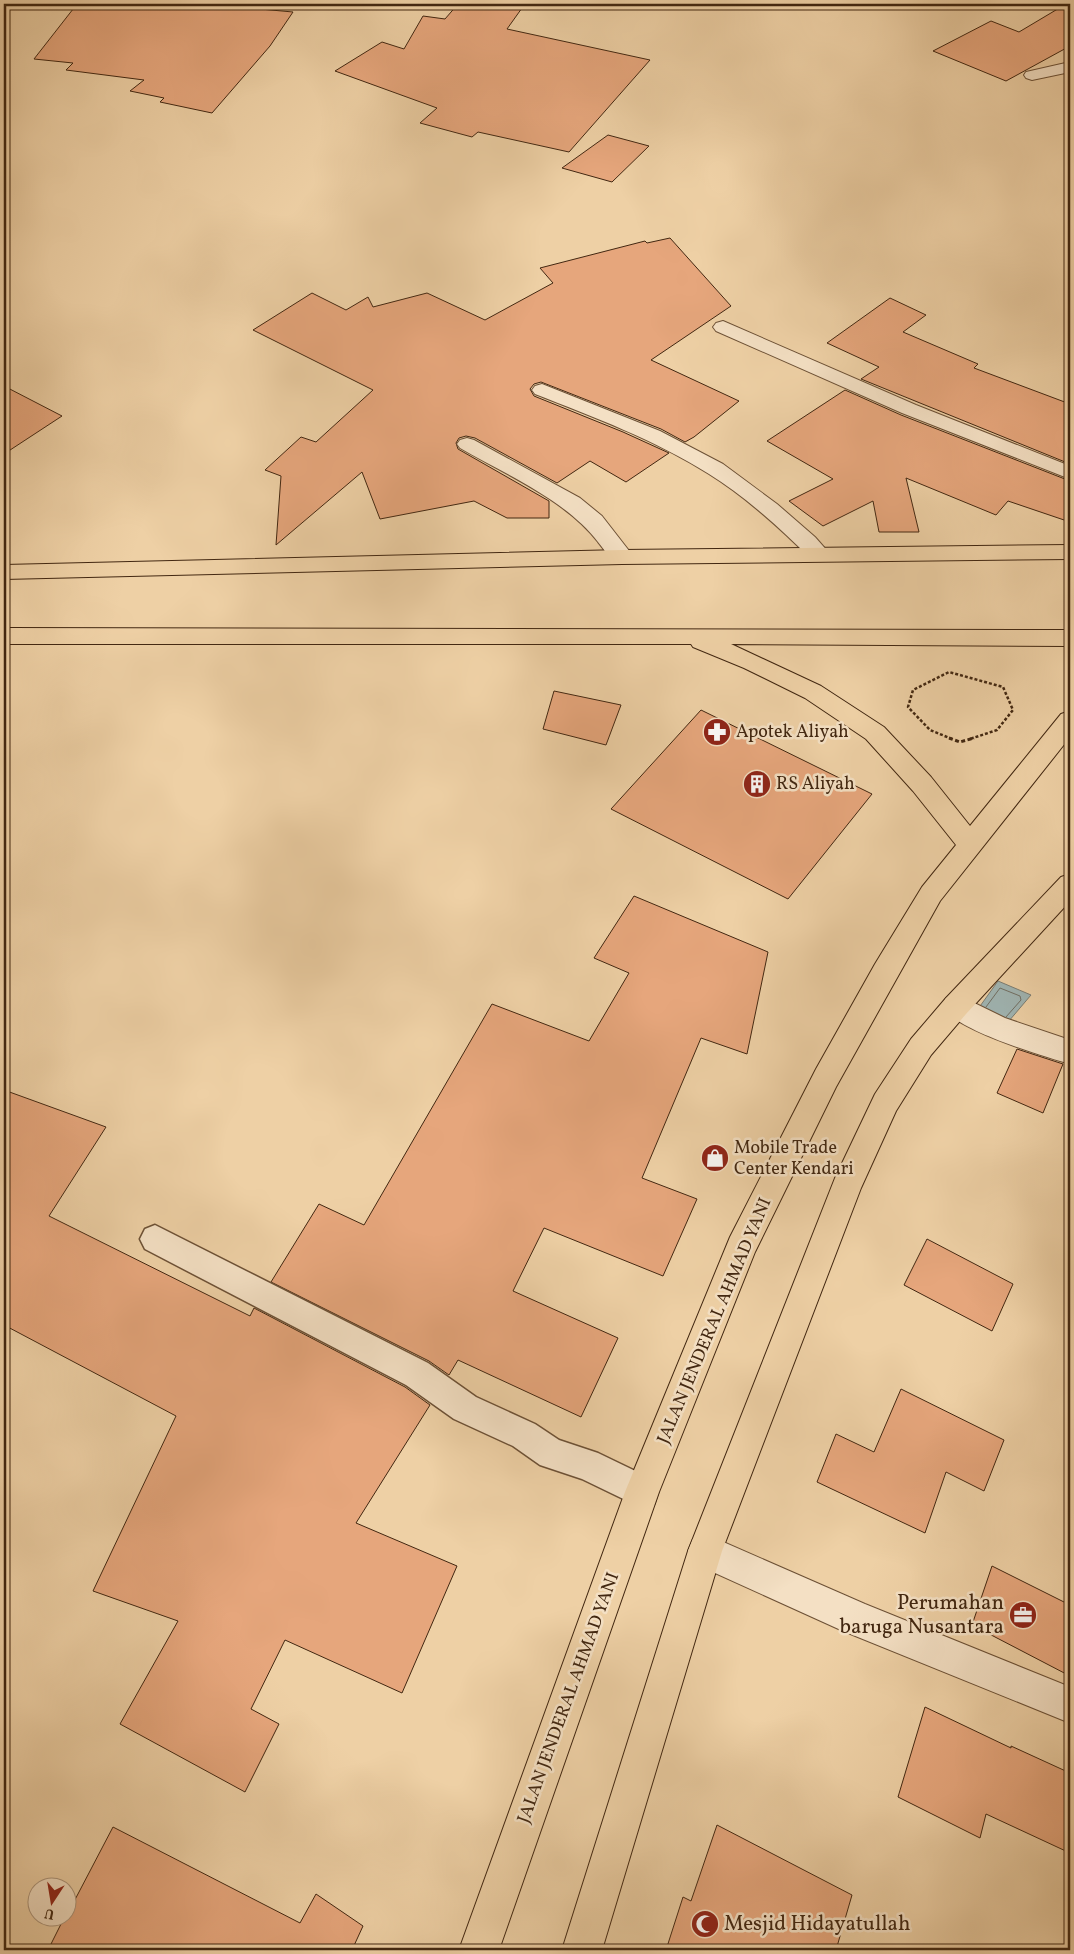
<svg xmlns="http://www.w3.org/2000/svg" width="1074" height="1954" viewBox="0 0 1074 1954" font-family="Vollkorn,serif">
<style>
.water{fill:#9fb4b2;stroke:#7a7c72}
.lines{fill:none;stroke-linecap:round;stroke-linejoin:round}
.shore{stroke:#706e62;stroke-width:1}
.building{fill:#e6a67c;stroke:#422711}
.lane-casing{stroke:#6d5136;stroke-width:3}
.street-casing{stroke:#6d5136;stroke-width:2}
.highway-casing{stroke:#422711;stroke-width:2}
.path-far1{stroke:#422711;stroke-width:2.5;stroke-dasharray:3 2;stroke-linecap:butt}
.path{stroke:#422711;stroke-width:3;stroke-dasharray:4 2.5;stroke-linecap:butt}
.lane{fill:#f4e0c4;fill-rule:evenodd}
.street{fill:#f4e0c4;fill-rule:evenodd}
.highway{fill:#eed0a5;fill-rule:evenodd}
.labels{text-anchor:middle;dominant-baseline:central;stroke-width:5;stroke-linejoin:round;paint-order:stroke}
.poi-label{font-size:18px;fill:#422711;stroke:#f4e0c4;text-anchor:start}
.street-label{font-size:18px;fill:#422711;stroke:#f4e0c4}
.near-poi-label{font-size:21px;fill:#422711;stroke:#f4e0c4;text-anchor:end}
</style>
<rect width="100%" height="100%" fill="#eed0a5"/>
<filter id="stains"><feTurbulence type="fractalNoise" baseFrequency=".004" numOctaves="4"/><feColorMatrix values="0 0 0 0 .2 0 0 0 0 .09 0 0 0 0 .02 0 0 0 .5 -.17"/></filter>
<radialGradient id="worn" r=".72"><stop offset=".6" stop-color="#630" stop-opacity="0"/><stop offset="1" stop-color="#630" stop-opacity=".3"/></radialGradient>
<path class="water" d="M 998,981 L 1031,995 L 1003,1028 L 978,1009 Z"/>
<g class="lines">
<path class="shore" d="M 986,1007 L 1000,988 L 1020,996 L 1021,1000 L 1006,1017"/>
</g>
<path class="building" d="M 77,4 L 205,4 L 293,12 L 270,46 L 212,113 L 160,102 L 164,98 L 130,91 L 144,80 L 66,70 L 73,63 L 34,59 Z
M 458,4 L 491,4 L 522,8 L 507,29 L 650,60 L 569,152 L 478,132 L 472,137 L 420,123 L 437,108 L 335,71 L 382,42 L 404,49 L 423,16 L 445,19 Z
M 1066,4 L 1070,4 L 1070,46 L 1006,81 L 933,51 L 991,21 L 1019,32 Z
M 608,135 L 649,146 L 612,182 L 562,168 Z
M 670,238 L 731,306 L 651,360 L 739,401 L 694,437 L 685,442 L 661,429 L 541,382 L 534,384 L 530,389 L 534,396 L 623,432 L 669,453 L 626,482 L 590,461 L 557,483 L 475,438 L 466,436 L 459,438 L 456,443 L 458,449 L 549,501 L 549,518 L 507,518 L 474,501 L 380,519 L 362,472 L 276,545 L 281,476 L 265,470 L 301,437 L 316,442 L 373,390 L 253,330 L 312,293 L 346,310 L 368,297 L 373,307 L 427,293 L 485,320 L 553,283 L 540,268 L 645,241 L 647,243 Z
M 890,298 L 926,315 L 903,332 L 978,364 L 974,368 L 1070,404 L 1070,464 L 861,379 L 879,367 L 827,343 Z
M 4,386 L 62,416 L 4,454 Z
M 845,390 L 901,415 L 1070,481 L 1070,522 L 1008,501 L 996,515 L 906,478 L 919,532 L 879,532 L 873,501 L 823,526 L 789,501 L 833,479 L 767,441 Z
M 554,691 L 621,705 L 606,745 L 543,729 Z
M 701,710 L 872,794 L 788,899 L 611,809 Z
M 634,896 L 768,952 L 747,1054 L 701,1038 L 642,1178 L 697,1199 L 663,1276 L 544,1228 L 513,1291 L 618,1338 L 581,1417 L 458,1360 L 449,1375 L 429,1361 L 271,1282 L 319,1204 L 364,1225 L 492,1004 L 589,1041 L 629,973 L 594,958 Z
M 1017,1049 L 1063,1064 L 1043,1113 L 997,1093 Z
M 4,1090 L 106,1127 L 49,1216 L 250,1316 L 254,1308 L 405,1387 L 430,1405 L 356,1523 L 457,1566 L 402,1693 L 285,1640 L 251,1709 L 279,1724 L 245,1792 L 120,1724 L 178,1621 L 93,1591 L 176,1416 L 4,1325 Z
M 927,1239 L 1013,1284 L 992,1331 L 904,1285 Z
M 901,1389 L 1004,1440 L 984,1491 L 946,1472 L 925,1533 L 817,1482 L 836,1434 L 874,1452 Z
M 992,1566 L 1070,1605 L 1070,1676 L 972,1625 Z
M 925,1707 L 1011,1748 L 1011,1746 L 1070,1773 L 1070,1853 L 986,1814 L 980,1838 L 898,1797 Z
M 717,1825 L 852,1895 L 836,1950 L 666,1950 L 683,1897 L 691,1901 Z
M 113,1827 L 300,1923 L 316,1894 L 363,1926 L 352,1950 L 48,1950 L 65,1916 L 68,1916 L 68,1913 Z"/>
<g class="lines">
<defs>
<path id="lane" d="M 155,1225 L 428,1363 L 476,1397 L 535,1424 L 559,1440 L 598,1453 L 654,1480 L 658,1492 L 654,1504 L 642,1508 L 582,1479 L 540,1465 L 513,1446 L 454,1419 L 406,1385 L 145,1249 L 140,1239 L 145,1229 Z"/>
<path id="street" d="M 1070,62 L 1070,72 L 1032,80 L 1026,78 L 1024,75 L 1026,72 Z
M 723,321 L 916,405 L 1070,466 L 1070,479 L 902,413 L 716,331 L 713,327 L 716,323 Z
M 542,384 L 660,431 L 723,464 L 777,504 L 815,537 L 830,554 L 827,559 L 819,561 L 811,559 C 780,528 746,497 709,474 C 655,440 594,417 535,394 L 532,390 L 535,386 Z
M 467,438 L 474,440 L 580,498 L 602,516 L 630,552 L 633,557 L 630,562 C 613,567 608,554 598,542 C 566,500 505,474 460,448 L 457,444 L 460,440 Z
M 956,994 L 1005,1018 L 1070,1040 L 1070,1064 C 1043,1056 954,1030 942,1006 L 946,998 Z
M 705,1534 L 865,1604 L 1070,1687 L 1070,1723 L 843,1631 L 693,1563 L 688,1551 L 693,1539 Z"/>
<path id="highway" d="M 1070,545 L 1070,559 L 622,564 L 4,579 L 4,565 L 622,550 Z
M 4,628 L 1070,630 L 1070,646 L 731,644 L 821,686 L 884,727 L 931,777 L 970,826 L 1061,714 L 1070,711 L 1070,737 L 940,901 L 836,1087 L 755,1252 L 659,1492 L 499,1950 L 459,1950 L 625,1492 L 730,1237 L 816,1069 L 875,964 L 922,887 L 956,845 L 913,791 L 866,739 L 805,698 L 744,668 L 693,647 L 691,644 L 4,644 Z
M 1070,874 L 1070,901 L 966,1014 L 931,1055 L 896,1111 L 861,1188 L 722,1551 L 602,1950 L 562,1950 L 688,1551 L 835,1178 L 875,1094 L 911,1039 L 946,998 L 1061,877 Z"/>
</defs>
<use href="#lane" class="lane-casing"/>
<use href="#street" class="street-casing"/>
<use href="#highway" class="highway-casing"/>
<path class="path-far1" d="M 952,739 L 930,730 L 908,707 L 913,690 L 949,672 L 1003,687 L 1013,710 L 997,730 L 970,739"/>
<path class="path" d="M 949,738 L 960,742 L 974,738"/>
<use href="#lane" class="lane"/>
<use href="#street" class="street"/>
<use href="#highway" class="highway"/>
</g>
<defs>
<symbol id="pharmacy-disc" viewBox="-11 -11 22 22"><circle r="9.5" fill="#8f2418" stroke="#f4e0c4"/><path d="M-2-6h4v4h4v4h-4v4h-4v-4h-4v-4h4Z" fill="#fff"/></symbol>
<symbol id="building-disc" viewBox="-11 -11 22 22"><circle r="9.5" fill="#8f2418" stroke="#f4e0c4"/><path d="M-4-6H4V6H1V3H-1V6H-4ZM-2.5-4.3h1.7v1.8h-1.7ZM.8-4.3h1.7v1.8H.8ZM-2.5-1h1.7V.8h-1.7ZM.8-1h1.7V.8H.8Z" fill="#fff"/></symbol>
<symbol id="shop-disc" viewBox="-11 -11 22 22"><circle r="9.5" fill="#8f2418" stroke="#f4e0c4"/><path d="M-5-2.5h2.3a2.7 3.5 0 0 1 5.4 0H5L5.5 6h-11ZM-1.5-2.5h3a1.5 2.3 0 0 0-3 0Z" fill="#fff"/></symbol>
<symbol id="office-disc" viewBox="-11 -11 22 22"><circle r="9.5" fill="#8f2418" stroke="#f4e0c4"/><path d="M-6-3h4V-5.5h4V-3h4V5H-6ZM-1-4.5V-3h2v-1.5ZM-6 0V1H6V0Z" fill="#fff"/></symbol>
<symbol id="mosque-disc" viewBox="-11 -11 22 22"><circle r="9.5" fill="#8f2418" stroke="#f4e0c4"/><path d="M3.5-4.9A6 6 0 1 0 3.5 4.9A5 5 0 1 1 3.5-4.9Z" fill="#fff"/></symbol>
</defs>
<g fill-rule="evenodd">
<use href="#pharmacy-disc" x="701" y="716" width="32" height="32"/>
<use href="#building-disc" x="741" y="768" width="32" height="32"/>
<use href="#shop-disc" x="699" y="1142" width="32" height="32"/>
<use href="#office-disc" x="1007" y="1599" width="32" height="32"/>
<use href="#mosque-disc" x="689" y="1908" width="32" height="32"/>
</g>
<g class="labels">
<g class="poi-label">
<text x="736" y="732">Apotek Aliyah</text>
<text x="776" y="784">RS Aliyah</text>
<text x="734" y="1148">Mobile Trade<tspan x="734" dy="21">Center Kendari</tspan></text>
</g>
<g class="street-label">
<text transform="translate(715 1321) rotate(-67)">JALAN JENDERAL AHMAD YANI</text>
<text transform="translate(569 1698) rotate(-70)">JALAN JENDERAL AHMAD YANI</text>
</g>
<g class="near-poi-label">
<text x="1004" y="1603">Perumahan<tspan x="1004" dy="24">baruga Nusantara</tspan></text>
<text x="724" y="1924" text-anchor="start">Mesjid Hidayatullah</text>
</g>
</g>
<rect width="1074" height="1954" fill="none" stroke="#eed0a5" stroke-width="20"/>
<rect x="5" y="5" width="1064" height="1944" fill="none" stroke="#422711" stroke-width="2.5"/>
<rect x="10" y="10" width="1054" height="1934" fill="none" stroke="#422711"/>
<g transform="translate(52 1902) rotate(192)"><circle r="24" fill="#f4e0c4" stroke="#ad967c"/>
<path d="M0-4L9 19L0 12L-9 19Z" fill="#8f2418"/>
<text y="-8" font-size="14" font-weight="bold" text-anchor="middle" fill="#422711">U</text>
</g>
<rect width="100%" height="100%" filter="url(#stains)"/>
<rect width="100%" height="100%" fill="url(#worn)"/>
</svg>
